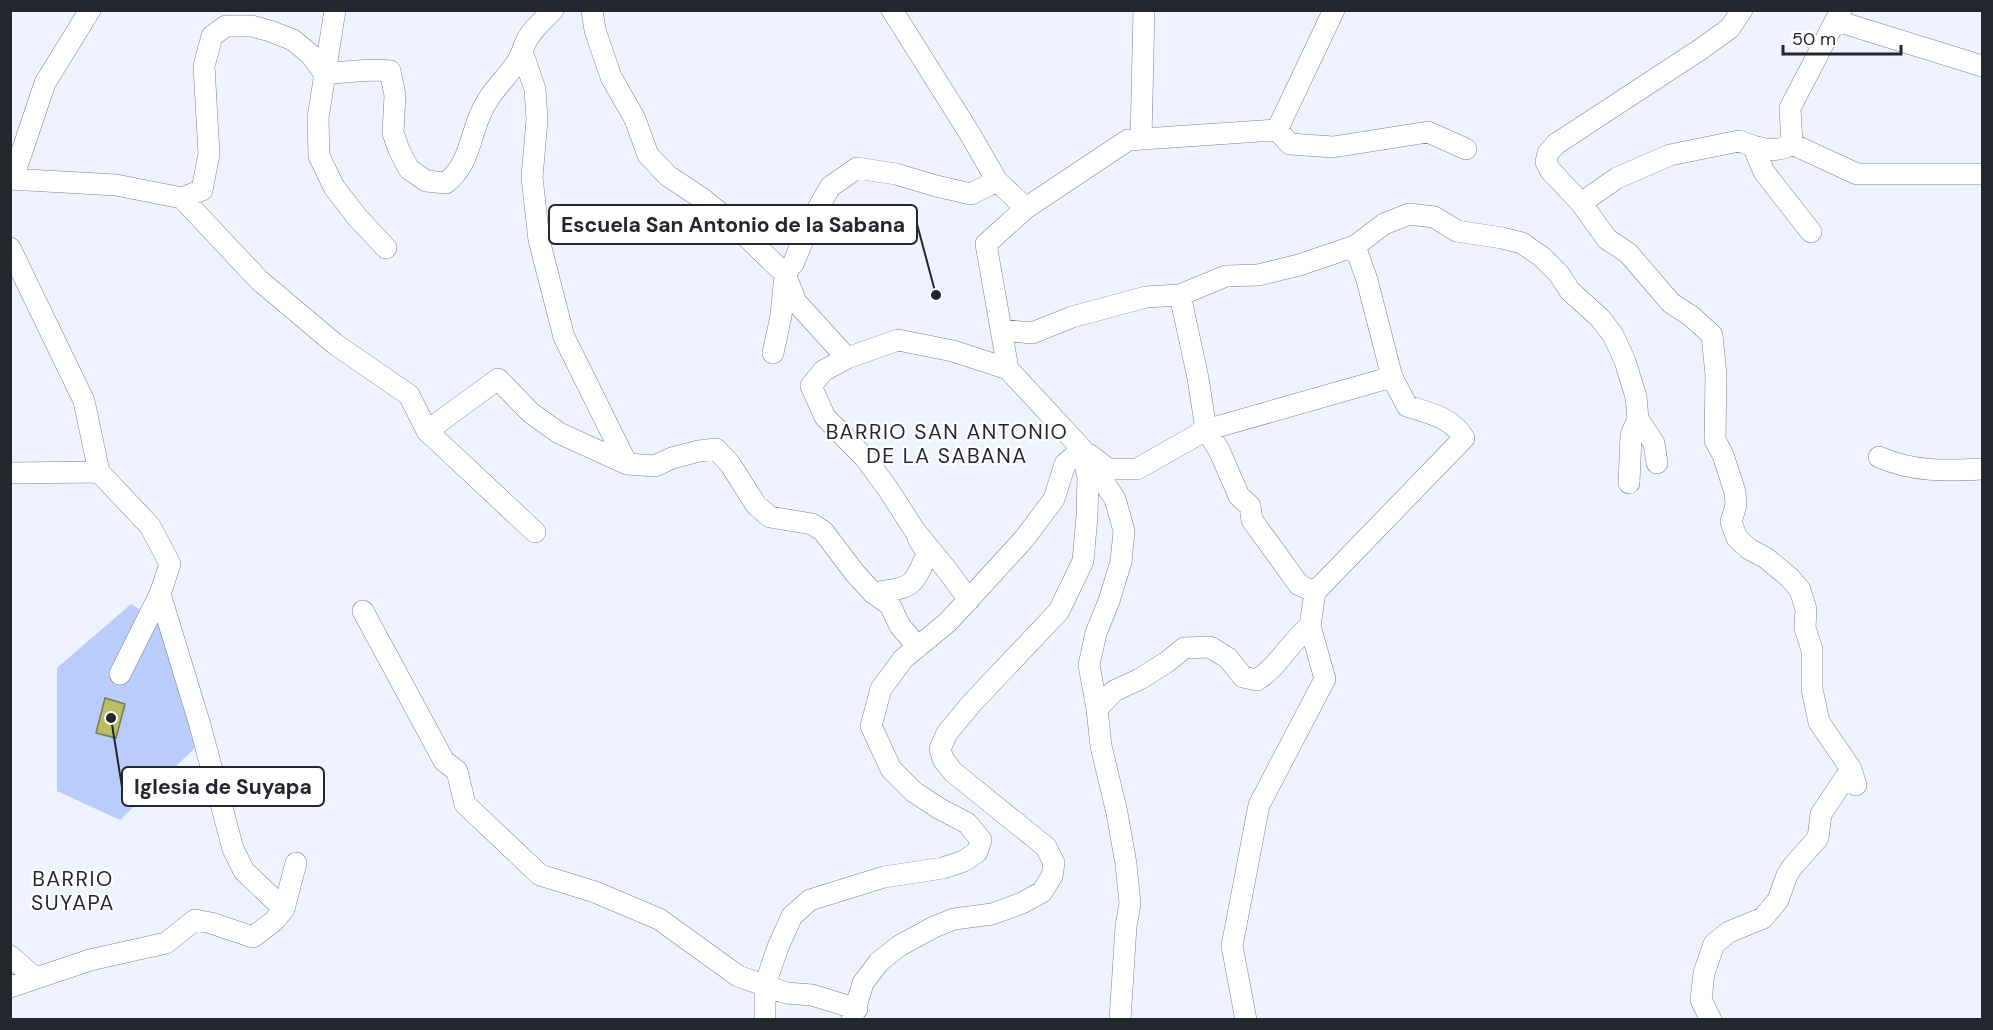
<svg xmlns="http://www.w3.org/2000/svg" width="1993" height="1030" viewBox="0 0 1993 1030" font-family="'DM Sans',sans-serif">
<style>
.green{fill:#b9ccfb;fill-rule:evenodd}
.building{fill:#bbbe60;stroke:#757663;stroke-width:1.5}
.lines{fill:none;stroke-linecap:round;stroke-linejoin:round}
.minor-casing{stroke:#798092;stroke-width:22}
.minor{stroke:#fff;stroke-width:21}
.labels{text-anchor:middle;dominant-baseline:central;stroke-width:4.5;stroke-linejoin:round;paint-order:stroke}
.neighbourhood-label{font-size:21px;letter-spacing:1.5px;fill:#23262d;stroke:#fff}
.leader{fill:none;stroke:#23262d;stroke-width:2}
.callout-dot{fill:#23262d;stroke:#fff;stroke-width:2}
.callout{fill:#fff;stroke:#23262d;stroke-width:2}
.callout-label{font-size:21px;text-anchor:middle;font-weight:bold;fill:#23262d}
</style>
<rect width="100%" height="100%" fill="#eef3ff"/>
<path class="green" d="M 131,604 L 160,622 L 197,746 L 120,820 L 57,791 L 57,668 ZM 105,699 L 125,704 L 116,738 L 96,733 Z"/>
<path class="building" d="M 105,698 L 125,704 L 116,738 L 96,733 Z"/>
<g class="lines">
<defs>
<path id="minor" d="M 335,10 L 318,118 L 319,156 L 334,187 L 357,217 L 386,248
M 592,10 L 595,30 L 611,77 L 635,119 L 648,155 L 668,176 L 703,199 L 731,222 L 785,274 L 796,302 L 847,358
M 892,10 L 970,134 L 997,181 L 1026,208
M 1742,10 L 1730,28 L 1701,49 L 1556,144 L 1548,153 L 1546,162 L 1550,170 L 1581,203 L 1607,239 L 1628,253 L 1671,303 L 1691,316 L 1712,335 L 1716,375 L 1715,440 L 1723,455 L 1735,492 L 1736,505 L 1731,522 L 1737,538 L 1749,549 L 1766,558 L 1790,578 L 1800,590 L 1806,609 L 1805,628 L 1812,650 L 1812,689 L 1819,722 L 1851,769 L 1856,785
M 1841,10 L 1790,108 L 1792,144 L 1857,174 L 1982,174
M 1837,21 L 1982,66
M 523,54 L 535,89 L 537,120 L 532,177 L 539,240 L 564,337 L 627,464
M 1277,130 L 1290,144 L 1333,147 L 1428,132 L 1466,149
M 1141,139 L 1144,10
M 1792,144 C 1779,152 1767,150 1753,146 L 1764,172 L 1811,232
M 13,178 L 45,83 L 90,10
M 10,179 L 116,185 L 182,198 L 259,280 L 335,344 L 409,395 L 427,431 L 535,532
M 182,198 L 202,190 L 209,154 L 204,66 L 212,36 L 226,26 L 252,26 L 270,31 L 293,40 L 311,55 L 324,73 C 347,73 368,68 390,71 L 395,95 L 393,133 L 399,150 L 409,169 L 426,181 L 446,183 C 469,164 469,141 480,115 C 488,94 505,80 517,62 C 522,55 522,49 526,42 C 531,30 544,20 553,10
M 1581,203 L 1617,178 L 1670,155 L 1739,141 L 1753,146
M 1355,246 L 1367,280 L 1392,377
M 10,248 L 84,401 L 99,472 L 150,526 L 170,564 L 160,594 L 120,674
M 1180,295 L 1198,378 L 1206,430 L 1219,450 L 1239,496 L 1250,506 L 1252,520 L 1299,585 L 1315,592
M 1001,330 L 1032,333 L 1072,317 L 1146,297 L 1180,295 L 1226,276 L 1258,275 L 1299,265 L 1355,246 L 1384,224 L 1409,214 L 1434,217 L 1457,231 L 1502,238 L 1522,243 L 1542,257 L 1559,274 L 1570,291 L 1600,318 L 1613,335 L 1625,361 L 1636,397 L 1638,419 L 1654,443 L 1657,463
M 773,353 L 781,316 L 785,274 L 793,264 L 811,221 L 830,187 L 857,168 L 896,174 L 936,186 L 971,194 L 997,181
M 427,431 L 498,379 L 531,413 L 559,433 L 627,464 L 655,466 L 672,458 L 699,451 L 716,449 L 730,464 L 756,505 L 770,517 L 812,524 L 823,531 L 854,572 L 873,593 L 890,605 L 900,626 L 918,647
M 1090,455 L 1108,469 L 1137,469 L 1206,430 L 1392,377 L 1407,406 C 1429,413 1451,417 1464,438 L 1315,592 L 1310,626 L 1325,679 L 1259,805 L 1232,946 L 1246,1020
M 1879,457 C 1913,472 1946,471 1982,469
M 10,473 L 99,472
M 1629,483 L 1631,435 L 1638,419
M 873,593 C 910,587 913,590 927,553 L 918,538
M 160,594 L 200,725 L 233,849 L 244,871 L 284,909
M 969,600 L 947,570 L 915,531 L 888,489 L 865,458 L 825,417 L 811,386 L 823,371 L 847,358 L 898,340 L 953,351 L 1008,369
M 363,611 L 444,761 L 457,771 L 465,804 L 540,875 L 595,892 L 659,919 L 738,976 L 786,993 L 812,995 L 857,1009
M 1097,709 L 1114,691 L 1140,679 L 1167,662 L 1184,648 L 1210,647 L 1228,658 L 1243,677 L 1257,680 C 1278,667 1290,642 1310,626
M 10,956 L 34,977
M 10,987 L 90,960 L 166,943 L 195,920 L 211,923 L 253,937 L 274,921 L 284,909 L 296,863
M 765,1020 L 765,985 L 778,947 L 792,916 L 810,900 L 884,877 L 943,868 L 964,861 L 977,852 L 981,840 L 967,823 L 940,809 L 914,792 L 891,769 L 871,726 L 881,689 L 903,659 L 948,622 L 1024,539 L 1054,499 L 1065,464 L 1082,449
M 852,1020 L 863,983 L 879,962 L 899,946 L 934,927 L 954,919 L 992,914 L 1022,903 L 1042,892 L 1052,876 L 1054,863 L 1046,847 L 953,772 L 943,759 L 940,749 L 947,733 L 972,703 L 1059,611 L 1083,561 L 1087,516 L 1088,477 L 1084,459
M 1120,1020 L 1126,926 L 1130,904 L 1126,864 L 1117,813 L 1101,746 L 1097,709 L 1089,665 L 1096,633 L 1109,601 L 1121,562 L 1124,531 L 1115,499 L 1082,449 L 1008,369 L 986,244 L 1026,208 L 1128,140 L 1277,130 L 1334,10
M 1711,1020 L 1701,1000 L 1704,973 L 1714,944 L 1729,932 L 1763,918 L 1778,900 L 1787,875 L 1793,866 L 1818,838 L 1821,814 L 1851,769"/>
</defs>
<use href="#minor" class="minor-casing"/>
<use href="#minor" class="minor"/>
</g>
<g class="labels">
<g class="neighbourhood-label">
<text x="947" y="432">BARRIO SAN ANTONIO<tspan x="947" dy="24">DE LA SABANA</tspan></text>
<text x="73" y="879">BARRIO<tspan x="73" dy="24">SUYAPA</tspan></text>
</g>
</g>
<path class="leader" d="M936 295L917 224M111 718L122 787"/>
<g class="callout-dot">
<circle cx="936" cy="295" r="6"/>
<circle cx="111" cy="718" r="6"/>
</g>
<g class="callout">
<rect x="549" y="205" width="368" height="39" rx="6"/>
<rect x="122" y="767" width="202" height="39" rx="6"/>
</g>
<g class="callout-label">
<text x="733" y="232">Escuela San Antonio de la Sabana</text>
<text x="223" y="794">Iglesia de Suyapa</text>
</g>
<rect width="1993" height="1030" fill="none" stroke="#23262d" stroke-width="24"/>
<path d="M1783 45v9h118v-9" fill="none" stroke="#23262d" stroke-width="3"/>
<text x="1792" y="45" font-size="18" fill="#23262d" stroke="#ffffff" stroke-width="4.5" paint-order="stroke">50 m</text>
</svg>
